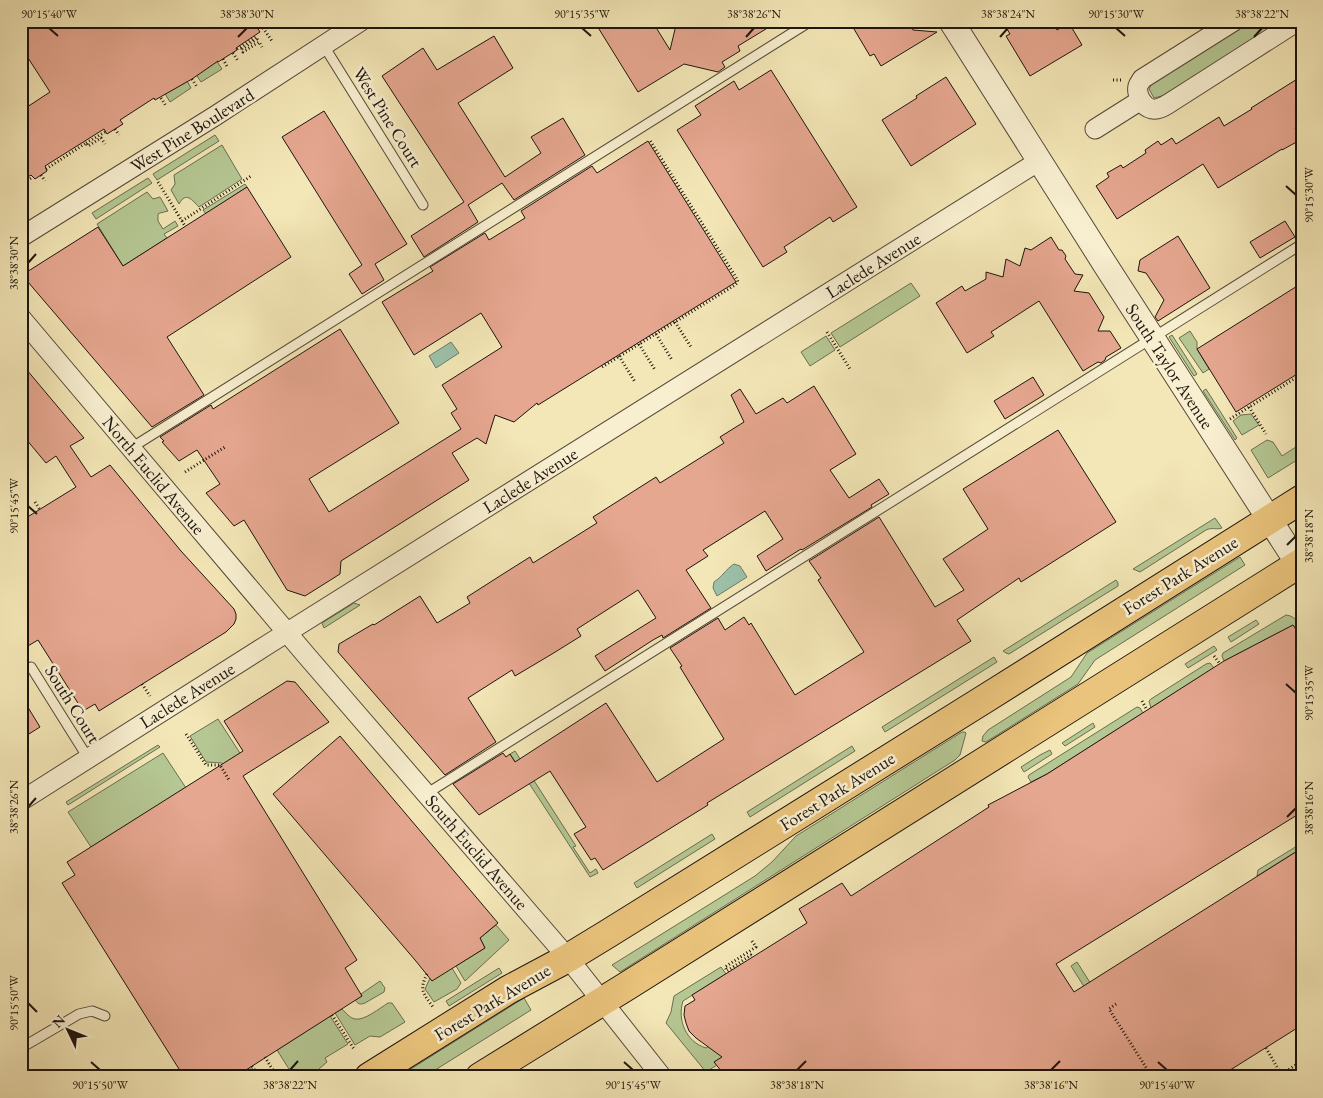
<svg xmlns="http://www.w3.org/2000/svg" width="1323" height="1098" viewBox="0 0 1323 1098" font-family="'EB Garamond',serif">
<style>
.green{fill:#b5c793;stroke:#696e50}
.water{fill:#9cc1aa;stroke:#697c6b}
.building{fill:#e6a790;stroke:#1d140d}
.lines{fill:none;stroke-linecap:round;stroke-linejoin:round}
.service-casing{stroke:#534938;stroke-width:11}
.minor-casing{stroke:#534938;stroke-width:21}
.tertiary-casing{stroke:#534938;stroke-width:26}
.primary-casing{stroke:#1d140d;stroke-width:30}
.path{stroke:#1d140d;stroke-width:3;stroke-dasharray:1 2.5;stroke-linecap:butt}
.service{stroke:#f8efd0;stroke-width:9}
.minor{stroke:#f8efd0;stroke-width:19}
.tertiary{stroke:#f8efd0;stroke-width:24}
.primary{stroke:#eac47c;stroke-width:28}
.ticks{fill:none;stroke:#1d140d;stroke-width:2}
.labels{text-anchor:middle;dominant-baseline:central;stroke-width:5;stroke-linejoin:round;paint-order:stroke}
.street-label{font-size:18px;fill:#1d140d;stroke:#f8efd0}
.neatline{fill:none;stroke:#1d140d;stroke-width:2}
.ticks-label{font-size:12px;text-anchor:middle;fill:#1d140d}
</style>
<rect width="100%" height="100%" fill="#f4e7b7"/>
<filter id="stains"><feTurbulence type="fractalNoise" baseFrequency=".004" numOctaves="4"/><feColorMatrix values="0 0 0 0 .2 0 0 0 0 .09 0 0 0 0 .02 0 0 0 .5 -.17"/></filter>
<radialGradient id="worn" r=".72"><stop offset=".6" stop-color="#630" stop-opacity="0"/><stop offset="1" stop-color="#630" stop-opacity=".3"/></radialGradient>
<path class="green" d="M 1249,21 L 1283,21 L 1162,96 L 1154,98 L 1149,89 L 1153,81 Z
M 216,60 L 222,69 L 201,82 L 195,73 Z
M 186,79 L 191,88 L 170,102 L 164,92 Z
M 215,135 L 219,141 L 157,180 L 153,174 Z
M 222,145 L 242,179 L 199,207 C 192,200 186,191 179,204 L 171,190 L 175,184 L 174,175 Z
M 148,178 L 152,183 L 96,219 L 92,213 Z
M 245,184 L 247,187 L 206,214 L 203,210 Z
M 147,192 L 153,199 L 160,197 L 168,211 L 160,213 L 158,214 L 158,221 L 163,229 L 175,221 L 178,226 L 164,234 L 167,238 L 123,266 L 97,224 Z
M 911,283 L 920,296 L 840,347 L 831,333 Z
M 1190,331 L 1197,342 L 1197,349 L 1209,369 L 1203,373 L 1179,338 Z
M 1172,335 L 1197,374 L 1194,376 L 1169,337 Z
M 826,336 L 835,350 L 810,366 L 801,352 Z
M 1206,389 L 1237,438 L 1235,440 L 1203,391 Z
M 1251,414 L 1259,425 L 1242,435 L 1233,421 L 1241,415 Z
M 1267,440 L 1273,442 L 1282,456 L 1302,443 L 1302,457 L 1268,478 L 1251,450 Z
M 1215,518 L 1222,528 C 1217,530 1212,527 1206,530 L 1140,572 L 1133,569 Z
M 1240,557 L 1245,565 L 1095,660 L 1078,684 L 986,742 L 982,741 L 983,736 L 988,730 L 1071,677 L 1087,653 Z
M 1116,580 L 1118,583 L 1118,586 L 1009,654 L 1006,653 L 1003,651 Z
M 354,603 L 360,605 L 324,628 L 322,623 Z
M 1286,615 C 1298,616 1302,629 1302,638 L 1293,625 L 1224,661 L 1222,656 L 1223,653 Z
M 1256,620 L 1259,624 L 1231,642 L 1228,637 Z
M 1214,646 L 1217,650 L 1188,668 L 1185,664 Z
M 994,657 L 997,662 L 885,732 L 882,727 Z
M 1210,663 L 1214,668 L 1151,708 L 1149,701 L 1151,699 L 1206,664 Z
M 1137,707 L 1140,708 L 1143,713 L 1047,774 L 1031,782 L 1028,777 L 1029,775 Z
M 218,719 L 249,767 L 231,778 L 222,763 L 206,762 L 190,736 Z
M 1093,723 L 1095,727 L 1065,746 L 1062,743 Z
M 962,732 L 965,732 L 966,733 L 960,755 L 955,760 L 620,972 L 612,965 L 755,876 L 772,862 L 796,836 Z
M 158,745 L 160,747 L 68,805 L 66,802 Z
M 852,746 L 855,751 L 750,817 L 747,812 Z
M 1050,750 L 1052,754 L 1024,772 L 1021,767 L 1040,755 Z
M 515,751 L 576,846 L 573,847 L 590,873 L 596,869 L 598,873 L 590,877 L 510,754 Z
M 163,753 L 186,788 L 91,847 L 68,812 Z
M 712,834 L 715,839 L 637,888 L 634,883 Z
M 1302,843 L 1302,848 L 1257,876 L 1258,870 Z
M 496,925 L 509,940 L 465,981 L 456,966 L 485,948 L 480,938 Z
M 1077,962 L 1150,1077 L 1138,1072 L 1071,966 Z
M 721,967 L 726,974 L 683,1001 C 677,1020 686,1042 706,1048 L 719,1040 L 728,1054 L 714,1062 L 717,1065 L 706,1072 L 666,1023 L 671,1012 L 674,996 Z
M 452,968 L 461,983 L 457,989 L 434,1002 L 425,989 L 430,978 Z
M 499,968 L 502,973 L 449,1006 L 446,1001 Z
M 380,981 L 385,988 L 384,992 L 365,1003 C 360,1005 358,1004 355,1000 L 362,996 L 361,994 Z
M 524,998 L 531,1010 L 424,1077 L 398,1077 Z
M 388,1003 L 392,1003 L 405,1022 L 380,1037 L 370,1036 L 355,1045 L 335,1013 L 342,1009 C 346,1013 350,1018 355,1019 C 364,1021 380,1008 388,1003 Z
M 330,1016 L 348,1044 L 325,1058 L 327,1062 L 319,1069 L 314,1077 L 294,1077 L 277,1050 Z
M 251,1066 L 257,1077 L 235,1077 Z"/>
<path class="water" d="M 451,342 L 459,353 L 436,368 L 429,356 Z
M 734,564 L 740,566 L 747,577 L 717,596 L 713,588 L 714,582 C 723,576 725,570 734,564 Z"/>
<path class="building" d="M 21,21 L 253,21 L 260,32 L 236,48 L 237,50 L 218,62 L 218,61 L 192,79 L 155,100 L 154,98 L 120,120 L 123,124 L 107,134 L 104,129 L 45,166 L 47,171 L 35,179 L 31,175 L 21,181 L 21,111 L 50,92 L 21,47 Z
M 594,21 L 652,21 L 670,50 L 677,21 L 779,21 L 738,46 L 740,51 L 722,62 L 725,67 L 718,72 L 684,64 L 638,92 Z
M 853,21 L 908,21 L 913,30 L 937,32 L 881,66 L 874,54 L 870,56 L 854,29 L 856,28 Z
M 1002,21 L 1052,21 L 1057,30 L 1069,23 L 1082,45 L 1030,76 L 1006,36 L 1010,34 Z
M 494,36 L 513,68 L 458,103 L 505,177 L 541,153 L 531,137 L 563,118 L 585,155 L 514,200 L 502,183 L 468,205 L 478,222 L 424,257 L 411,236 L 464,202 L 382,76 L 423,48 L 437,70 Z
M 771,70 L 857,207 L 833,222 L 830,217 L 784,247 L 787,252 L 763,267 L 677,130 L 701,115 L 695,106 L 734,81 L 739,90 Z
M 1302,76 L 1302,124 L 1295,128 L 1302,139 L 1282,150 L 1282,149 L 1218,188 L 1203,164 L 1117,219 L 1096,186 L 1109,177 L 1107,173 L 1121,165 L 1123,168 L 1146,153 L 1145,150 L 1158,141 L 1161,145 L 1172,138 L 1176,144 L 1219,117 L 1224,126 L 1252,109 L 1251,108 Z
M 946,77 L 976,124 L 911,166 L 882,120 L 917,98 L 916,96 Z
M 324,111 L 407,244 L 375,264 L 384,280 L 362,294 L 349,274 L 362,265 L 282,137 Z
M 648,141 L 736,282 L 538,405 L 537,403 L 514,422 L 495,415 L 486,444 L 477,438 L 452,453 L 469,480 L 341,561 L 340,574 L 305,596 L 287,590 L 244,520 L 234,526 L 206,493 L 220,484 L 197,450 L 179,461 L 162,442 L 164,441 L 160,437 L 211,405 L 213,409 L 340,329 L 399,423 L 309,479 L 329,512 L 461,429 L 451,413 L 457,409 L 442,385 L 502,347 L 481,313 L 414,355 L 382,302 L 433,271 L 430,267 L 485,233 L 489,240 L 525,218 L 521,211 L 592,166 L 597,173 Z
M 247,187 L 291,257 L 167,337 L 204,395 L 152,427 L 22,275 L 98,227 L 123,266 Z
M 1285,221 L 1295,237 L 1260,258 L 1250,242 Z
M 1178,236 L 1210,288 L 1158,321 L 1155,317 L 1164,300 L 1146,273 L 1138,271 L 1140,260 Z
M 1051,237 L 1059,250 L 1062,250 L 1066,256 L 1065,259 L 1075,274 L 1083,275 L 1074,291 L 1089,293 L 1104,317 L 1098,331 L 1110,331 L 1121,348 L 1106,357 L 1105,360 L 1101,363 L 1098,362 L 1083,371 L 1039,301 L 991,332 L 994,336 L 967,353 L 936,303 L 962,286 L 965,291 L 986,279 L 986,272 L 1003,277 L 1006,259 L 1020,266 L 1025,248 L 1031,250 Z
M 1302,283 L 1302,371 L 1236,412 L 1197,349 Z
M 21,363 L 84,438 L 70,446 L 91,477 L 110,465 L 181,551 L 234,609 L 236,614 L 236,619 L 234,624 L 226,632 L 99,711 L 95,704 L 83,711 L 38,640 L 21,650 L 21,521 L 76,487 L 56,456 L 46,463 L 21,433 Z
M 1033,377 L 1044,395 L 1005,419 L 994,401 Z
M 814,386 L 856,454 L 830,470 L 849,498 L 879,479 L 889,494 L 871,505 L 872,507 L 802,550 L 801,549 L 766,571 L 757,556 L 783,539 L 765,511 L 703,550 L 708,556 L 686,570 L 711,608 L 663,638 L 662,635 L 653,640 L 605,671 L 595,656 L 656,618 L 638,590 L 577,629 L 581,636 L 552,654 L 515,676 L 512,670 L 468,698 L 496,742 L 445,775 L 338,652 L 339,644 L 373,624 L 374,625 L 420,596 L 437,623 L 470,603 L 467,597 L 503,574 L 530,557 L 533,563 L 597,523 L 593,517 L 656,477 L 660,483 L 724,443 L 720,437 L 744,422 L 731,395 L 740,389 L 756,414 L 783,398 L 787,403 Z
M 1058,430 L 1116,522 L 1021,582 L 1019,578 L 957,620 L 971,641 L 707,803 L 708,805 L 603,870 L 595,858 L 591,860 L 574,834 L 586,827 L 550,771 L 479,815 L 453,784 L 503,753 L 506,757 L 510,754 L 515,762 L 606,703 L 657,782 L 724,739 L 680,667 L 682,666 L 670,648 L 718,618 L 725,630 L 744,617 L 749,625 L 751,623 L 795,695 L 864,652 L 818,580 L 821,578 L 809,561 L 879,517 L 935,607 L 964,590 L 943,559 L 988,529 L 963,489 Z
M 1293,625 L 1302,638 L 1302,812 L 1056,964 L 1074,992 L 1302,848 L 1302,1025 L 1219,1077 L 726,1077 L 714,1062 L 722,1057 L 696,1038 L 689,1031 L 686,1023 L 684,1015 L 685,1006 L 695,1000 L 692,995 L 807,923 L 799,909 L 842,883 L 851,896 L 989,807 L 988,805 L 1047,774 L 1224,661 Z
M 287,681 L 295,682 L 329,722 L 243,776 L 357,960 L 345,968 L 362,996 L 235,1077 L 184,1077 L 62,883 L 75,875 L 67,862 L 243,751 L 224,721 Z
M 21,696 L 40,727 L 21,739 Z
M 340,736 L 498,923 L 480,938 L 485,948 L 432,981 L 415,960 L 273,794 Z"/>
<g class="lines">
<defs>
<path id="service" d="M 324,46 L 423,205
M 131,448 L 811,21
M 31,667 L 88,758
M 426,794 L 1302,244
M 21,1048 L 79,1014 L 92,1011 L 105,1016"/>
<path id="minor" d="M 1234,21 L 1142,79 C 1141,81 1139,83 1138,86 C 1136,95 1143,107 1152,109 C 1158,110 1163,107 1168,104 L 1298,21
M 1095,129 L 1141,100
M 21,237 L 215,116 L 361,21
M 21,318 L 306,655 L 568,958 L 662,1077
M 21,801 L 267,645 L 1039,161"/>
<path id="tertiary" d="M 951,21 L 1106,266 L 1302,570"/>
<path id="primary" d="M 369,1077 L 508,990 L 568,958 L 609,933 L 983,700 L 1302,499
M 480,1077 L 627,986 L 1302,562"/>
</defs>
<use href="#service" class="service-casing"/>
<use href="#minor" class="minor-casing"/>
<use href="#tertiary" class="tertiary-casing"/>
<use href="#primary" class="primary-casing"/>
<path class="path" d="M 263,28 L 272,41
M 237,49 L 256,37 L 257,39 L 242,49 L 243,52 L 259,42 L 262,47
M 233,53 L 238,61
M 223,59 L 228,68
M 192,79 L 197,87
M 1113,80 L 1122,80
M 161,98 L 166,106
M 115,129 L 119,135
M 86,143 L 105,132
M 46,169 L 86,143 L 88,146 L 101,138 L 105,144
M 41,175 L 45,181
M 158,182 L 185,226
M 21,184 L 33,177
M 182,221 L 251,176
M 675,322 L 691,347
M 827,332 L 850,369
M 656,334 L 672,360
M 639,344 L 655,370
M 619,356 L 635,382
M 602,367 L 735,285 L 738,282 L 737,279 L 649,139
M 1249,407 L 1266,434
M 1230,419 L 1302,374
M 185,472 L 225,447
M 21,491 L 23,493
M 35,502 L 40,510
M 1214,656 L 1220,664
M 142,684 L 150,696
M 1142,701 L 1147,710
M 186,734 L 206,765 L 220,765 L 229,780
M 752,941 L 756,947 L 725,967 L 727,971 L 751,955 L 753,957
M 427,974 C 419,990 423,993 433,1007
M 1116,1004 L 1109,1009 L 1152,1077
M 332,1015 L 354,1049
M 1266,1048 L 1281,1074
M 265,1057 L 277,1077
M 252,1066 L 259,1077
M 1277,1077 L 1302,1061"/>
<use href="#service" class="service"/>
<use href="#minor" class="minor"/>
<use href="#tertiary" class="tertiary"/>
<use href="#primary" class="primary"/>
</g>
<path class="ticks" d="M 49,28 L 58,36M 582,28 L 591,36M 1116,28 L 1125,36M 238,37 L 247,28M 746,37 L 754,28M 1000,37 L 1008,28M 1254,37 L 1262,28M 1286,186 L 1296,195M 28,263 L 36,254M 28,506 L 37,514M 1287,545 L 1296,536M 1286,684 L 1296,693M 28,807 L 36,798M 1287,817 L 1296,808M 28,1003 L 37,1012M 91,1062 L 100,1070M 624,1062 L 633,1070M 1158,1062 L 1167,1070M 290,1070 L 298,1061M 797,1070 L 806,1061M 1051,1070 L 1060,1061"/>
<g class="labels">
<g class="street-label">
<text transform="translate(388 117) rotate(58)">West Pine Court</text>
<text transform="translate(192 130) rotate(-32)">West Pine Boulevard</text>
<text transform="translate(873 265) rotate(-32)">Laclede Avenue</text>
<text transform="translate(1170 366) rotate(57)">South Taylor Avenue</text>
<text transform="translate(154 475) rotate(50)">North Euclid Avenue</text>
<text transform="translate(530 480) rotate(-32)">Laclede Avenue</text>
<text transform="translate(1180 575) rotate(-32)">Forest Park Avenue</text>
<text transform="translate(187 695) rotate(-32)">Laclede Avenue</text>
<text transform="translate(73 704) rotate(58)">South Court</text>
<text transform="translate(837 791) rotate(-32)">Forest Park Avenue</text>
<text transform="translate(477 852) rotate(49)">South Euclid Avenue</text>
<text transform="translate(492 1002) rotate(-31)">Forest Park Avenue</text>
</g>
</g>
<rect width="1323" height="1098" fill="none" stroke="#f4e7b7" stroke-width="55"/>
<g transform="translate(68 1030) rotate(313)" stroke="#f8efd0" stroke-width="4" paint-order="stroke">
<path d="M0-4L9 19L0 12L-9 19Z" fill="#1d140d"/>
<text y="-8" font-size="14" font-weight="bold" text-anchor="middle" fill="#1d140d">N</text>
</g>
<rect x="28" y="28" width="1268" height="1042" class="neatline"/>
<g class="ticks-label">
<text x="49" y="18">90°15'40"W</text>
<text x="247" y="18">38°38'30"N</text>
<text x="582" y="18">90°15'35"W</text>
<text x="754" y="18">38°38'26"N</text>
<text x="1008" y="18">38°38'24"N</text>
<text x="1116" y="18">90°15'30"W</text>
<text x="1262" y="18">38°38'22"N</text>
<text transform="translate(1309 195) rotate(-90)" y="4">90°15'30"W</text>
<text transform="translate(14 263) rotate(-90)" y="4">38°38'30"N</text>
<text transform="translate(14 506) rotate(-90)" y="4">90°15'45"W</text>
<text transform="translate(1309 536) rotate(-90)" y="4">38°38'18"N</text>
<text transform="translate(1309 693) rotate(-90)" y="4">90°15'35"W</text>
<text transform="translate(14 807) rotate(-90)" y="4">38°38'26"N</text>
<text transform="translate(1309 808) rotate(-90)" y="4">38°38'16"N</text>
<text transform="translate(14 1003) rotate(-90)" y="4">90°15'50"W</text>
<text x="100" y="1089">90°15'50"W</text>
<text x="290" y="1089">38°38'22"N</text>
<text x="633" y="1089">90°15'45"W</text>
<text x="797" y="1089">38°38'18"N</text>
<text x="1051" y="1089">38°38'16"N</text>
<text x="1167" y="1089">90°15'40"W</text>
</g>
<rect width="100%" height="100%" filter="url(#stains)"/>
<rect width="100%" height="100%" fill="url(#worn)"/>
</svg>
